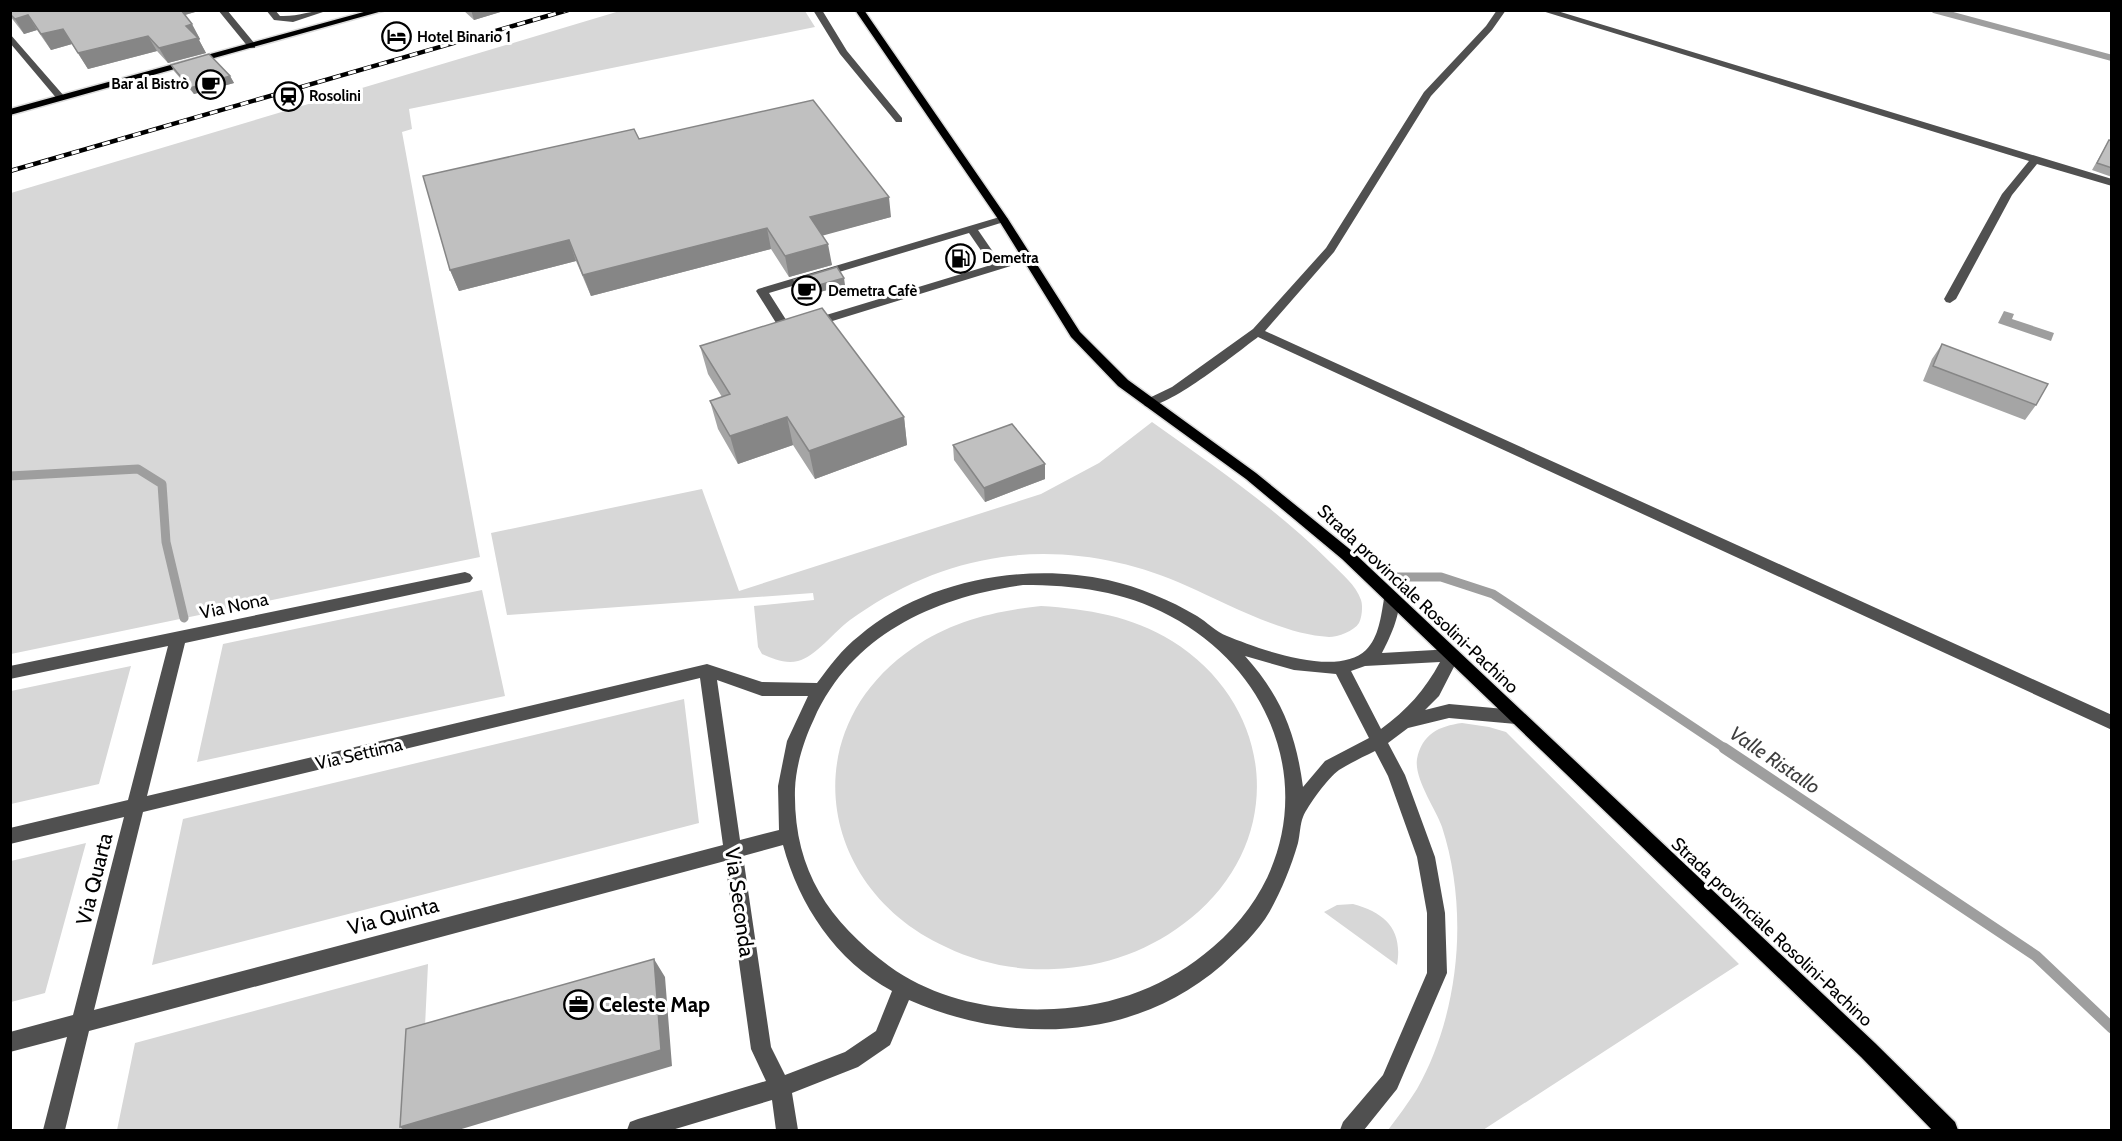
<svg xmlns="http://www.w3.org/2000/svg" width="2122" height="1141" viewBox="0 0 2122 1141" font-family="Cabin,sans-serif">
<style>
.green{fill:#d7d7d7}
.water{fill:#9e9e9e}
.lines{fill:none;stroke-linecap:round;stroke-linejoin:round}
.stream-far2{stroke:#9e9e9e;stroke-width:6}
.stream-far1{stroke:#9e9e9e;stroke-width:9}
.stream{stroke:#9e9e9e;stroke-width:11}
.major-casing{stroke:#dbdbdb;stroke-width:3}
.minor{fill:#505050;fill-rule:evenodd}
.major{fill:#000;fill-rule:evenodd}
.rail-casing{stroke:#000;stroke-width:4.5}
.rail{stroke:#fff;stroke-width:3;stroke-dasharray:8;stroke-linecap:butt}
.wall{fill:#a5a5a5}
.shaded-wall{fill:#868686}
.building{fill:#c0c0c0;stroke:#868686;stroke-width:1.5}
.labels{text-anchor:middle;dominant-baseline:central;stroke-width:6;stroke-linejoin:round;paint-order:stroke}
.far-poi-label{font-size:15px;font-weight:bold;fill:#000;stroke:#fff;text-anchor:start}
.street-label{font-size:18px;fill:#000;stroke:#fff}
.water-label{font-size:20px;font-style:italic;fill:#3f3f3f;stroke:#fff}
.near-street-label{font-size:21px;fill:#000;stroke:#fff}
.near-poi-label{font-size:21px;font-weight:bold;fill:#000;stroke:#fff;text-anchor:start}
</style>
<rect width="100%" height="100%" fill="#fff"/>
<path class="green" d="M 623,10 L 805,11 L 815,27 L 409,109 L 412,129 L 402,132 L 480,557 L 11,654 L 11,193 Z
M 1152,422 C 1214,466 1277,509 1331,563 C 1341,573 1356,585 1361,600 C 1363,606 1362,617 1359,623 C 1354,631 1338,637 1329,637 C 1284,635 1228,604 1187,586 C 1130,560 1064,548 1002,557 C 946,565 896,587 850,620 C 835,631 815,657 798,661 C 785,664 774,659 762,654 L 758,647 L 754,606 L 814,600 L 813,593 L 507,615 L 491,533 L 702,489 L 739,591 L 1041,494 L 1099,463 Z
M 482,590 L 505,696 L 197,762 L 223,644 Z
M 1041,606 C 1087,609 1132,616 1172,641 C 1276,706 1287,840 1191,918 C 1152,950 1105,967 1054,969 C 1017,971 979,963 946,947 C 818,889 793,730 913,648 C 952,621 995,611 1041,606 Z
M 131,666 L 99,784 L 11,804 L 11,691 Z
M 684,699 L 699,823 L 152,965 L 183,819 Z
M 1462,723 L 1489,727 L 1506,732 L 1739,964 L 1483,1130 L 1388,1130 C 1398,1117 1408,1103 1417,1089 C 1460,1013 1469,910 1442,827 C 1436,809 1414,779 1417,759 C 1422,734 1439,726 1462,723 Z
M 86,843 L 45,993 L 11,1002 L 11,861 Z
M 1353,904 C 1386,913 1403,930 1397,965 L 1324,912 L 1337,905 Z
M 428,964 L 420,1130 L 117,1130 L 135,1043 Z"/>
<path class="water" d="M 2004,311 L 2014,314 L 2012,319 L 2054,333 L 2051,341 L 1998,323 Z"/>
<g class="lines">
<path class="stream-far2" d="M 1934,10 L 2112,58"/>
<path class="stream-far1" d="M 10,476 L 138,469 L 162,484 L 166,542 L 184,618
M 1391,577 L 1441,577 L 1493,594 L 1726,749"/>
<path class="stream" d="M 1724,748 L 2036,956 L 2112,1028"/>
<defs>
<path id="major" d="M 371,10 L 386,10 L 10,115 L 10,109 Z
M 855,10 L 864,10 L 1008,219 L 1080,332 L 1128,380 L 1256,473 L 1352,551 L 1875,1043 L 1955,1122 L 1958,1130 L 1932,1130 L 1861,1057 L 1342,559 L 1246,479 L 1118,386 L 1071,337 L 998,219 Z"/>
</defs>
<use href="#major" class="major-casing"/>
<path class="minor" d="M 218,10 L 227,10 L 255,44 L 255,48 L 249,48 Z
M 266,10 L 275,10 L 280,16 C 297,17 312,10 329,10 L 293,22 L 274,20 Z
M 813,10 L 822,10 L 847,51 L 902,118 L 902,122 L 896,122 L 840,54 Z
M 1497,10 L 1506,10 L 1492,30 L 1431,96 L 1334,252 L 1265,331 L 2112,715 L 2112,730 L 1258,337 C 1239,351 1165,411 1145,406 L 1143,403 L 1145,400 L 1172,387 L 1253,329 L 1326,248 L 1424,92 L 1486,26 Z
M 1539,10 L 1554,10 L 2112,179 L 2112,186 L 2037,164 L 2012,195 L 1956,299 L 1950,303 L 1946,302 L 1944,299 L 2002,194 L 2029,161 Z
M 10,34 L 64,96 L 64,100 L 58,100 L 10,43 Z
M 1003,216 L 1008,219 L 1007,221 L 978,230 L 1000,262 L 1026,255 L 1032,258 L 1030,260 L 787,335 L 783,334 L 756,291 L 758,289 ZM 969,233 L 991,265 L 790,326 L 769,293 Z
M 465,572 L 470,574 L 473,578 L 470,582 L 185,643 L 147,796 L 707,664 L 762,682 L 817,683 C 830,666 842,649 859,636 C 924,580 1026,562 1108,580 C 1139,587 1170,600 1197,616 C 1207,622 1216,632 1227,636 C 1259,649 1337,678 1366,650 C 1379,637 1381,616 1384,599 L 1387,595 L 1397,595 C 1404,609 1389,640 1382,653 L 1452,649 L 1458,651 L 1460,655 L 1439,696 L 1425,710 L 1449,704 L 1516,710 L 1522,712 L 1524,717 L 1522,722 L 1516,724 L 1449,718 L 1408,728 L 1388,743 L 1405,775 L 1435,857 L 1445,913 L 1447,973 L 1397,1089 L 1364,1130 L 1340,1130 L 1343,1122 L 1383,1075 L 1427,973 L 1427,913 L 1417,857 L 1388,776 L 1375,751 C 1363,757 1350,763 1339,770 C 1328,778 1308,805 1303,817 C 1300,824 1300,835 1298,843 C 1291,867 1282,889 1270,911 C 1258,932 1239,949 1222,965 C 1133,1042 1012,1045 909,1000 L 890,1045 L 858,1067 L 792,1093 L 798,1130 L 776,1130 L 772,1100 L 672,1130 L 627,1130 L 630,1122 L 638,1119 L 766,1081 L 751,1049 L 725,861 L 89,1031 L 65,1130 L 43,1130 L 67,1037 L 10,1052 L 10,1032 L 73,1015 L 124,817 L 10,844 L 10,828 L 128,800 L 168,646 L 10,679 L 10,666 ZM 1023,585 C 1075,585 1124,591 1170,616 C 1300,685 1328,849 1213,947 C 1168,986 1114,1006 1054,1009 C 997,1012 936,1000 889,966 C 827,920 793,868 795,789 C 796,765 804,740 814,719 C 852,634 935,597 1023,585 ZM 1245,656 L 1294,670 L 1336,674 L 1369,738 L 1325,761 L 1303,787 C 1296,734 1281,696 1245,656 ZM 1440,662 C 1425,690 1407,710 1381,729 L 1351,671 L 1365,666 ZM 700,678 L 723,845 L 94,1010 L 143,812 ZM 717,680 L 762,696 L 808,696 L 787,741 L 778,786 L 779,830 L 740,840 ZM 783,845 C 799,905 836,961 892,991 L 876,1031 L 845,1052 L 785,1075 L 771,1047 L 743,856 Z"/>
<use href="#major" class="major"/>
<defs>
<path id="rail" d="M 10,171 L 568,10"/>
</defs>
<use href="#rail" class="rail-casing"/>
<use href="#rail" class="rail"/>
</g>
<path class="wall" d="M 10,10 L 202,10 L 185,15 L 200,39 L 199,40 L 206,53 L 168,63 L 157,51 L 88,69 L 72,44 L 51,50 L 37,30 L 24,34 L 10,16 Z
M 463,10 L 507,10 L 474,20 Z
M 171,65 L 230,76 L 234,83 L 194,94 L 174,71 Z
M 639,139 L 891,217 L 822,235 L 832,265 L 789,277 L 771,249 L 591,296 L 576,261 L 459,291 L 450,270 Z
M 2109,140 L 2112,141 L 2112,177 L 2092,170 Z
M 794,280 L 845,285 L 802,297 L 796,287 Z
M 1942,344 L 2036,405 L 2025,420 L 1923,381 L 1932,359 Z
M 700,346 L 904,417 L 907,445 L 815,479 L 793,445 L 738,464 L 718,429 L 710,401 L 722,397 L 708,374 Z
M 953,445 L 1045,464 L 1045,479 L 985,502 L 954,460 Z"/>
<path class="shaded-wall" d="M 179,10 L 202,10 L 181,16 Z
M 471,10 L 507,10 L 474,20 Z
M 28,15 L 37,30 L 24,34 L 15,19 Z
M 192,24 L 200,39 L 199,40 L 206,53 L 168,63 L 159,48 L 186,26 Z
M 63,29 L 72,44 L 51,50 L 41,34 Z
M 148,36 L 157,51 L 88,69 L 78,53 Z
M 230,76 L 234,83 L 194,94 L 190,88 Z
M 889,197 L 891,217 L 814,238 L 810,217 Z
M 767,228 L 771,249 L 591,296 L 583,275 Z
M 569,240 L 576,261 L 459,291 L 450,270 Z
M 828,244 L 832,265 L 789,277 L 785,256 Z
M 844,278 L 845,285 L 802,297 L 801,290 Z
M 787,417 L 793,445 L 738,464 L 730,436 Z
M 904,417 L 907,445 L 815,479 L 809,451 Z
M 1045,464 L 1045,479 L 985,502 L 984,488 Z
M 654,959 L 665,977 L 672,1066 L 455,1131 L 405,1131 L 400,1127 Z"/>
<path class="building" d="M 10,10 L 181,10 L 192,24 L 186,26 L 198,38 L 159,48 L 148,36 L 78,53 L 63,29 L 41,34 L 28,15 L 15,19 L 10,14 Z
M 209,54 L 230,76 L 190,88 L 171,65 Z
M 813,100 L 889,197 L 810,217 L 828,244 L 785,256 L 767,228 L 583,275 L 569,240 L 450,270 L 423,176 L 634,129 L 639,139 Z
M 2109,140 L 2112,141 L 2112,168 L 2097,163 Z
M 837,267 L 844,278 L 801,290 L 794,280 Z
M 822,308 L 904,417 L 809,451 L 787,417 L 730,436 L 710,401 L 730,394 L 700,346 Z
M 1942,344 L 2048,384 L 2036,405 L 1933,366 Z
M 1012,424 L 1045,464 L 984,488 L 953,445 Z
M 654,959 L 661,1050 L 400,1127 L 406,1029 Z"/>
<defs>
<symbol id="hotel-ring" viewBox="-11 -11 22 22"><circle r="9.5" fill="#fff" stroke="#000" stroke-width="1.5"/><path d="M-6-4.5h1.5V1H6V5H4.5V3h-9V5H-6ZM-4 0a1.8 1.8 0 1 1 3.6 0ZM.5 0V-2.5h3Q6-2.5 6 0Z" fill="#000"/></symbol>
<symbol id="cafe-ring" viewBox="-11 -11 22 22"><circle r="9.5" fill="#fff" stroke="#000" stroke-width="1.5"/><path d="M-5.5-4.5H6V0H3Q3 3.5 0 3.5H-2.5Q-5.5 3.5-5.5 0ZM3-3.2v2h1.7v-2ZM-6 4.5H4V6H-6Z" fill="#000"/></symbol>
<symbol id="station-ring" viewBox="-11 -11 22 22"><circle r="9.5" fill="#fff" stroke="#000" stroke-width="1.5"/><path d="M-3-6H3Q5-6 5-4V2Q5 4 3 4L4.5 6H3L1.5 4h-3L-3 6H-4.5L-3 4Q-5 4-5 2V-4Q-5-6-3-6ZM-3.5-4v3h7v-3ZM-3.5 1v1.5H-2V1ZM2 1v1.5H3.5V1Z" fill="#000"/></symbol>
<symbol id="fuel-ring" viewBox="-11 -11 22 22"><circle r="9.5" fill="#fff" stroke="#000" stroke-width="1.5"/><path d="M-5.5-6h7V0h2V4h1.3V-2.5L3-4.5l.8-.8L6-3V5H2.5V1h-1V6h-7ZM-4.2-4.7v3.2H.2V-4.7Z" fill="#000"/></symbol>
<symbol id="office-ring" viewBox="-11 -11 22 22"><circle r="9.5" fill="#fff" stroke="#000" stroke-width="1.5"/><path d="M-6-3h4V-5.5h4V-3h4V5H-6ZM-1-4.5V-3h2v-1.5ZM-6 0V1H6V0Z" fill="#000"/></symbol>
</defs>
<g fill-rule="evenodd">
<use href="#hotel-ring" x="380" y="20" width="33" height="33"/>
<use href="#cafe-ring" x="194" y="68" width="33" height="33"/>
<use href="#station-ring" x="272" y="80" width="33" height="33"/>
<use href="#fuel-ring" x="944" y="242" width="33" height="33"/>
<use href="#cafe-ring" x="790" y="274" width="33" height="33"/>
<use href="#office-ring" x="562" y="988" width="33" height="33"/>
</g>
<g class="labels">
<g class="far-poi-label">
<text x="417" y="37">Hotel Binario 1</text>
<text x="189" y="84" text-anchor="end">Bar al Bistrò</text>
<text x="309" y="96">Rosolini</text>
<text x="982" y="258">Demetra</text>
<text x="828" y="291">Demetra Cafè</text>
</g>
<g class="street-label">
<text transform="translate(1418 599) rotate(43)">Strada provinciale Rosolini-Pachino</text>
<text transform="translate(234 606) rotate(-12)">Via Nona</text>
<text transform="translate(359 754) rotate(-13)">Via Settima</text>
<text transform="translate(1772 932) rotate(43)">Strada provinciale Rosolini-Pachino</text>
</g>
<g class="water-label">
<text transform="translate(1775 760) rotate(34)">Valle Ristallo</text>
</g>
<g class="near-street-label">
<text transform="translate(94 879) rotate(-76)">Via Quarta</text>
<text transform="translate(740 902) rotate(82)">Via Seconda</text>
<text transform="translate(393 916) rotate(-15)">Via Quinta</text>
</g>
<g class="near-poi-label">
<text x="599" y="1004">Celeste Map</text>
</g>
</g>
<rect width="2122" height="1141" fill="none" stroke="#000000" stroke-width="24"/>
</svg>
